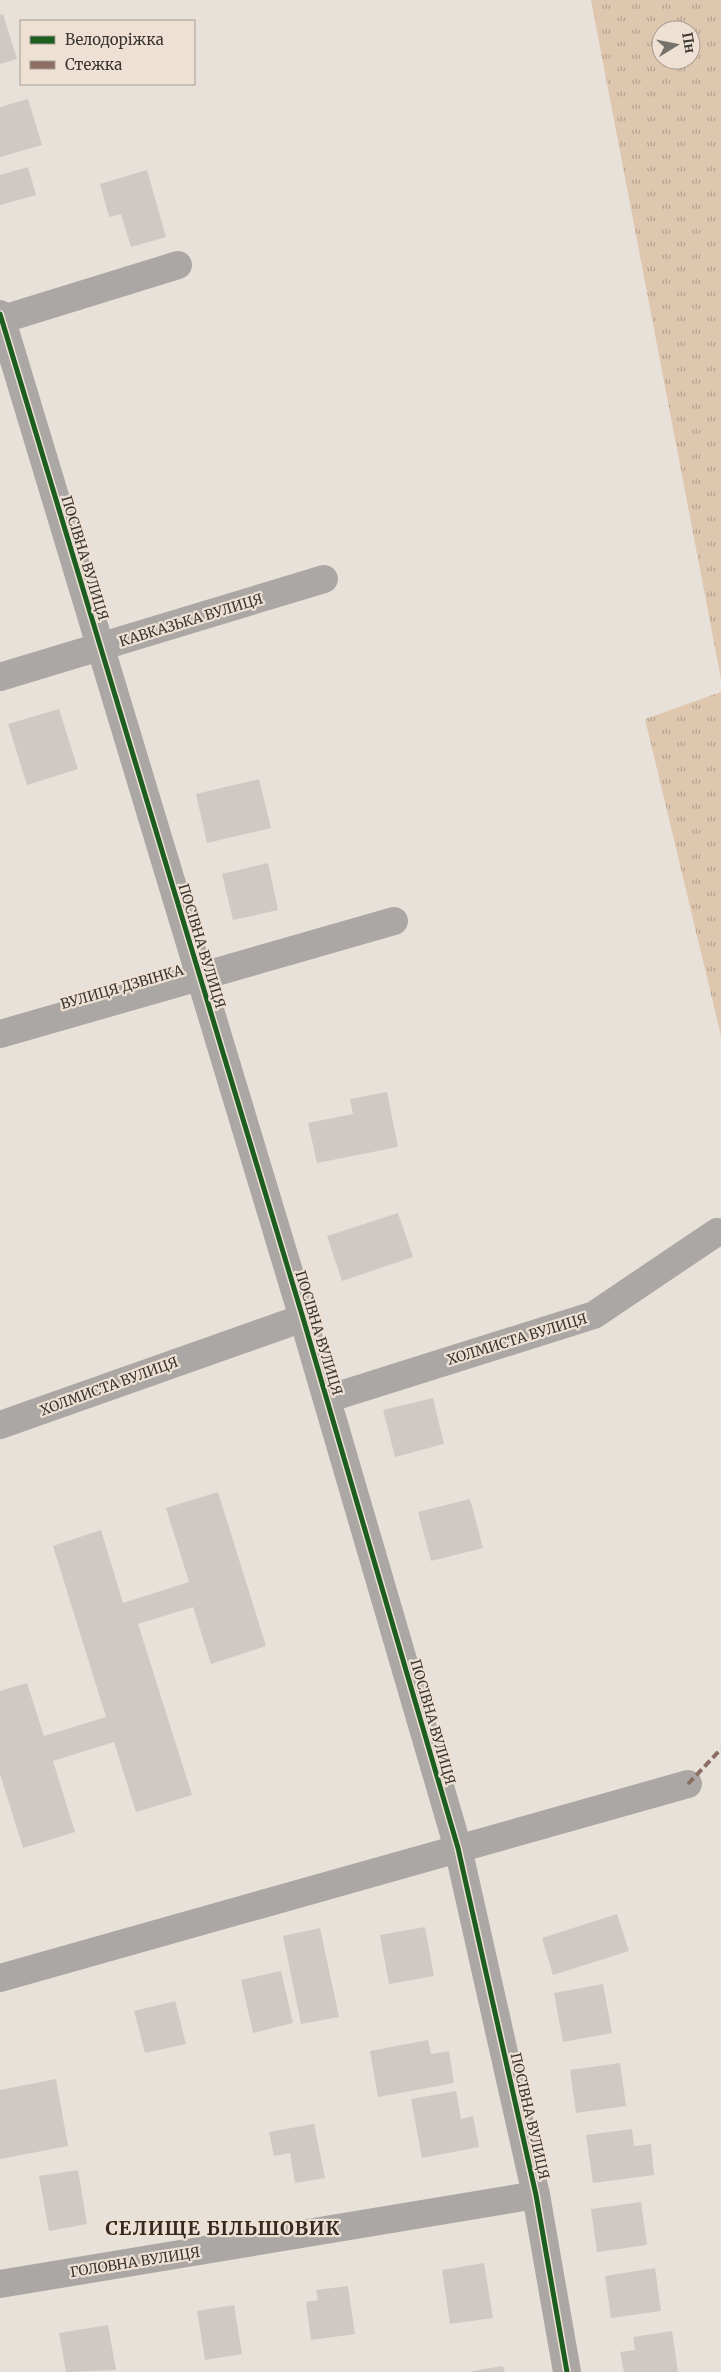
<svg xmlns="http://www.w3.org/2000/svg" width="721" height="2372" viewBox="0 0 721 2372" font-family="Merriweather,serif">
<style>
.grass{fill:url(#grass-tufts);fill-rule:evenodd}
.building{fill:#cec9c4}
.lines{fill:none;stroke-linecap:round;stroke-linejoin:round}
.minor{stroke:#aba7a4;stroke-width:28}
.tertiary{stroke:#aba7a4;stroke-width:28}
.quiet{stroke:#8d6e63;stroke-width:4;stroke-dasharray:8 4;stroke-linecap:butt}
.cycleway-casing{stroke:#eee1d4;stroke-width:8}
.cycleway{stroke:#1b5e20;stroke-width:5}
.labels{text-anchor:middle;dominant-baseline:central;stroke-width:4.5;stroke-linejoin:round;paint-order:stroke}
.street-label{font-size:14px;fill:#3a3530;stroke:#eee1d4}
.district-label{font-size:19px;font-weight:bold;letter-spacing:1px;fill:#332920;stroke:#eee1d4}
</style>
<defs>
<pattern id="grass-tufts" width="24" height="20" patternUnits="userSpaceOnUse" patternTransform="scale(1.25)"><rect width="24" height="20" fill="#dec7ae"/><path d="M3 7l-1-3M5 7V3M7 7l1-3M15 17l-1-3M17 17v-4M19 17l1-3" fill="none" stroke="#b5a28e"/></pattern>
</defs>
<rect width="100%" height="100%" fill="#e8e1da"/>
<path class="grass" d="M 591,0 L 721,0 L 721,679 ZM 661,30 L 691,30 L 691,60 L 661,60 Z
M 721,692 L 721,1036 L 645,719 Z"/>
<path class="building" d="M 3,14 L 17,59 L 0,64 L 0,15 Z
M 28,99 L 42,145 L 0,157 L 0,107 Z
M 28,167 L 36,195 L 0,205 L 0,175 Z
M 147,170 L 166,237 L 131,247 L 121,214 L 109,217 L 100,184 Z
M 59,709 L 78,769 L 27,785 L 8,724 Z
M 259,779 L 271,828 L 207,843 L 196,794 Z
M 268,863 L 278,910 L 233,920 L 222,874 Z
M 387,1092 L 398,1147 L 317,1163 L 308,1123 L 353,1114 L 350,1099 Z
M 398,1213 L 413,1257 L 342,1281 L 327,1236 Z
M 433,1398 L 444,1444 L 395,1457 L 383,1410 Z
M 218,1492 L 266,1646 L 211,1664 L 193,1607 L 138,1624 L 192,1795 L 136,1812 L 114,1742 L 53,1761 L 75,1832 L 23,1848 L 0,1774 L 0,1691 L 27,1683 L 44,1736 L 106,1717 L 53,1546 L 101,1530 L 123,1603 L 189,1582 L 166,1508 Z
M 470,1499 L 483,1548 L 431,1561 L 418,1512 Z
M 617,1914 L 629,1951 L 553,1975 L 542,1938 Z
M 425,1927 L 434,1976 L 389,1984 L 380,1935 Z
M 320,1928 L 339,2017 L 301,2024 L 283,1936 Z
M 281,1971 L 293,2023 L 253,2033 L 241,1980 Z
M 603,1984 L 612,2033 L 563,2042 L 554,1993 Z
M 175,2001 L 186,2044 L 145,2053 L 134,2011 Z
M 428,2040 L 431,2054 L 449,2051 L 454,2083 L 378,2097 L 370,2051 Z
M 620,2063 L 626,2106 L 576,2113 L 570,2070 Z
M 56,2079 L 68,2146 L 0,2159 L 0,2090 Z
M 456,2091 L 461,2119 L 473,2116 L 479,2147 L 422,2158 L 411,2099 Z
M 314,2124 L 325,2178 L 295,2183 L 290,2153 L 274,2156 L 269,2132 Z
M 632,2129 L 634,2146 L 651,2144 L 654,2175 L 593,2183 L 586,2135 Z
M 78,2170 L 87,2224 L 49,2231 L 39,2176 Z
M 641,2202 L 647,2245 L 597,2252 L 591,2209 Z
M 484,2263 L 493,2318 L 450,2324 L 442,2270 Z
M 655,2268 L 661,2311 L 611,2318 L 605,2276 Z
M 348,2286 L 355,2334 L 311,2340 L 306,2302 L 318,2300 L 316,2290 Z
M 234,2305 L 242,2354 L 205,2360 L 197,2311 Z
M 108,2325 L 116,2370 L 66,2372 L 59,2333 Z
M 672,2331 L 678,2372 L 624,2372 L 620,2352 L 635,2350 L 633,2337 Z
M 503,2366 L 505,2372 L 472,2372 L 472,2371 Z"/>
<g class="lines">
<path class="minor" d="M 0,314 L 303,1318 L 458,1848 L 536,2195
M 0,320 L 178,265
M 0,677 L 324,579
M 0,1034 L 394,921
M 327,1399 L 594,1315 L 717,1232
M 0,1425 L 303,1318
M 0,1978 L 688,1784"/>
<path class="tertiary" d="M 0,2284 L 536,2195 L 567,2372"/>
<path class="quiet" d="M 688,1784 L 721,1749"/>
<defs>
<path id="cycleway" d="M 0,314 L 303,1318 L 458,1848 L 536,2195 L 567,2372"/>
</defs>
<use href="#cycleway" class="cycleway-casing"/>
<use href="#cycleway" class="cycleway"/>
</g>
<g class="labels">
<g class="street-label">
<text transform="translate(85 558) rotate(73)">ПОСІВНА ВУЛИЦЯ</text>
<text transform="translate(191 620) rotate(-17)">КАВКАЗЬКА ВУЛИЦЯ</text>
<text transform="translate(202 946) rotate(73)">ПОСІВНА ВУЛИЦЯ</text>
<text transform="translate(122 987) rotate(-16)">ВУЛИЦЯ ДЗВІНКА</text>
<text transform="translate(319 1333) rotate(73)">ПОСІВНА ВУЛИЦЯ</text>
<text transform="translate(517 1339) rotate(-17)">ХОЛМИСТА ВУЛИЦЯ</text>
<text transform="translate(109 1386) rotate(-20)">ХОЛМИСТА ВУЛИЦЯ</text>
<text transform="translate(433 1722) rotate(74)">ПОСІВНА ВУЛИЦЯ</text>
<text transform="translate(530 2116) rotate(77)">ПОСІВНА ВУЛИЦЯ</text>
<text transform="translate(135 2262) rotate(-9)">ГОЛОВНА ВУЛИЦЯ</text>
</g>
<g class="district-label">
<text x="223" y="2228">СЕЛИЩЕ БІЛЬШОВИК</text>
</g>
</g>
<rect x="20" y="20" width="175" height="65" fill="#eee1d4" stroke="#a69c92"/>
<rect x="30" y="36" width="25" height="8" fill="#1b5e20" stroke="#a69c92"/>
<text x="65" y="45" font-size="15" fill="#3a3530">Велодоріжка</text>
<rect x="30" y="61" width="25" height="8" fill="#8d6e63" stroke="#a69c92"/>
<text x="65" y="70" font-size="15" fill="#3a3530">Стежка</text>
<g transform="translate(676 45) rotate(80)"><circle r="24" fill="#eee1d4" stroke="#a69c92"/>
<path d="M0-4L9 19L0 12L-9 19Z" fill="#77716c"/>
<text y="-8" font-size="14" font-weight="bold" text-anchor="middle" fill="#3a3530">Пн</text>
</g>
</svg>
